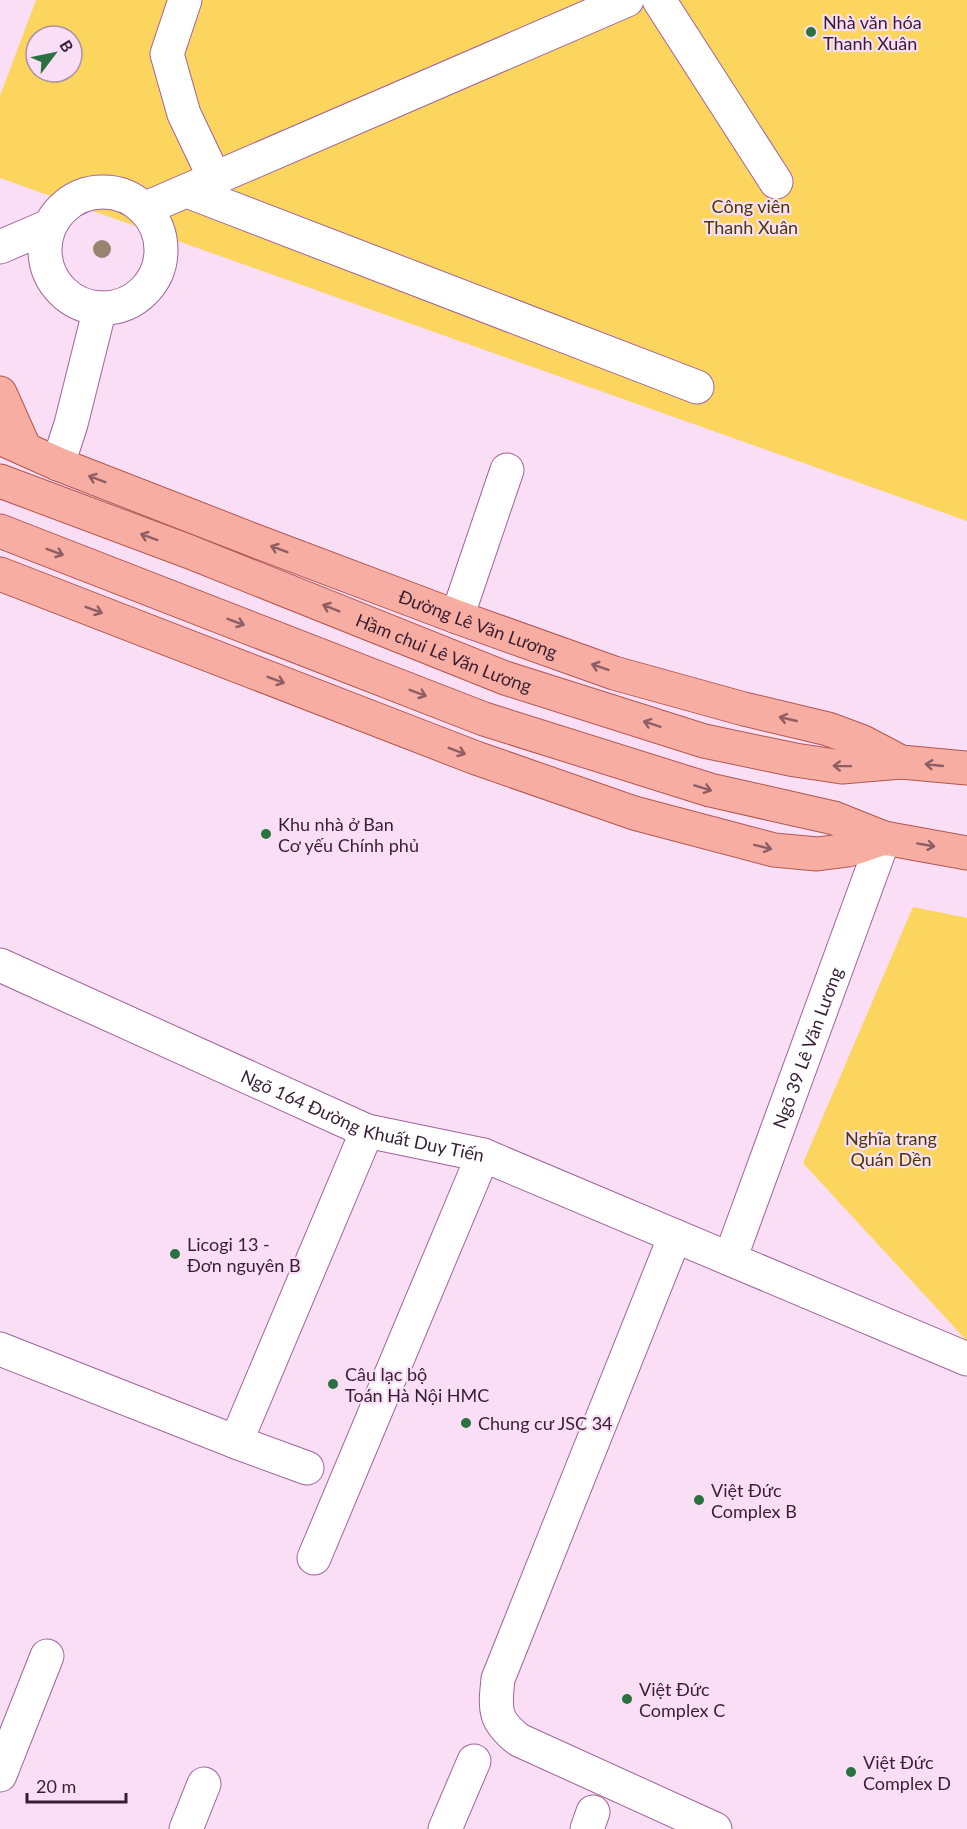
<svg xmlns="http://www.w3.org/2000/svg" width="967" height="1829" viewBox="0 0 967 1829" font-family="Lato,sans-serif">
<style>
.green{fill:#fcd55e;fill-rule:evenodd}
.lines{fill:none;stroke-linecap:round;stroke-linejoin:round}
.minor-casing{stroke:#a1639a;stroke-width:35}
.major-casing{stroke:#b15752;stroke-width:35}
.minor{stroke:#fff;stroke-width:33}
.major{stroke:#f7ada1;stroke-width:33}
.tree{fill:#99836e}
.oneway{stroke:#8d5e66}
.poi-dot{fill:#297240;stroke:#fadef5;stroke-width:2}
.labels{text-anchor:middle;dominant-baseline:central;stroke-width:4.5;stroke-linejoin:round;paint-order:stroke}
.poi-label{font-size:18px;fill:#371e35;stroke:#fadef5;text-anchor:start}
.park-label{font-size:18px;fill:#4a3900;stroke:#fadef5}
.street-label{font-size:18px;fill:#371e35;stroke:#fadef5}
</style>
<rect width="100%" height="100%" fill="#fadef5"/>
<path class="green" d="M 36,0 L 967,0 L 967,521 L 0,178 L 0,96 ZM 36,36 L 72,36 L 72,72 L 36,72 Z
M 913,907 L 967,918 L 967,1341 L 803,1163 Z"/>
<g class="lines">
<defs>
<g id="minor">
<path d="M 185,0 L 167,54 L 184,114 L 215,179"/>
<path d="M 659,0 L 776,182"/>
<path d="M 187,191 L 697,387"/>
<circle cx="103" cy="250" r="58"/>
<path d="M 144,209 L 627,0"/>
<path d="M 0,247 L 49,226"/>
<path d="M 58,464 L 71,424 L 100,308"/>
<path d="M 457,617 L 507,470"/>
<path id="s1" d="M 0,965 L 367,1131 L 483,1155 L 967,1359"/>
<path d="M 675,1236 L 498,1679 C 495,1709 493,1720 519,1740 L 715,1829"/>
<path id="s2" d="M 730,1259 L 884,838"/>
<path d="M 0,1349 L 236,1442 L 367,1131"/>
<path d="M 236,1442 L 307,1468"/>
<path d="M 314,1558 L 483,1155"/>
<path d="M 0,1775 L 47,1656"/>
<path d="M 186,1829 L 204,1784"/>
<path d="M 445,1829 L 474,1761"/>
<path d="M 587,1829 L 593,1812"/>
</g>
<g id="major">
<path d="M 0,393 L 25,449"/>
<path id="s3" d="M 0,438 L 58,464 L 253,540 L 457,617 L 614,673 L 744,709 L 828,729 L 863,742 L 901,762 L 967,768"/>
<path id="s4" d="M 0,481 L 190,552 L 505,678 L 704,741 L 795,760 L 842,767 L 901,762"/>
<path d="M 0,531 L 484,719 L 710,790 L 834,818 L 884,838"/>
<path d="M 0,574 L 476,758 L 634,813 L 774,850 L 817,854 L 848,850 L 884,838 L 967,853"/>
</g>
</defs>
<use href="#minor" class="minor-casing"/>
<use href="#major" class="major-casing"/>
<use href="#minor" class="minor"/>
<use href="#major" class="major"/>
</g>
<circle class="tree" cx="102" cy="249" r="9"/>
<defs><path id="oneway-shaft" d="M-6 0H5M1.5-3L5.5 0L1.5 3" fill="none" stroke-width="1.6" stroke-linecap="round" stroke-linejoin="round" transform="scale(1.5)"/></defs>
<g class="oneway">
<use href="#oneway-shaft" transform="translate(97 479) rotate(-159)"/>
<use href="#oneway-shaft" transform="translate(149 537) rotate(-160)"/>
<use href="#oneway-shaft" transform="translate(279 549) rotate(-159)"/>
<use href="#oneway-shaft" transform="translate(55 552) rotate(21)"/>
<use href="#oneway-shaft" transform="translate(331 608) rotate(-158)"/>
<use href="#oneway-shaft" transform="translate(94 610) rotate(21)"/>
<use href="#oneway-shaft" transform="translate(236 622) rotate(21)"/>
<use href="#oneway-shaft" transform="translate(600 667) rotate(-161)"/>
<use href="#oneway-shaft" transform="translate(276 680) rotate(21)"/>
<use href="#oneway-shaft" transform="translate(418 693) rotate(21)"/>
<use href="#oneway-shaft" transform="translate(788 719) rotate(-167)"/>
<use href="#oneway-shaft" transform="translate(652 724) rotate(-162)"/>
<use href="#oneway-shaft" transform="translate(457 751) rotate(21)"/>
<use href="#oneway-shaft" transform="translate(934 765) rotate(-174)"/>
<use href="#oneway-shaft" transform="translate(842 766) rotate(-179)"/>
<use href="#oneway-shaft" transform="translate(703 788) rotate(17)"/>
<use href="#oneway-shaft" transform="translate(926 845) rotate(10)"/>
<use href="#oneway-shaft" transform="translate(763 847) rotate(14)"/>
</g>
<g class="poi-dot">
<circle cx="811" cy="32" r="6"/>
<circle cx="266" cy="834" r="6"/>
<circle cx="175" cy="1254" r="6"/>
<circle cx="333" cy="1384" r="6"/>
<circle cx="466" cy="1423" r="6"/>
<circle cx="699" cy="1500" r="6"/>
<circle cx="627" cy="1699" r="6"/>
<circle cx="851" cy="1772" r="6"/>
</g>
<g class="labels">
<g class="poi-label">
<text x="823" y="22">Nhà văn hóa<tspan x="823" dy="21">Thanh Xuân</tspan></text>
<text x="278" y="824">Khu nhà ở Ban<tspan x="278" dy="21">Cơ yếu Chính phủ</tspan></text>
<text x="187" y="1244">Licogi 13 -<tspan x="187" dy="21">Đơn nguyên B</tspan></text>
<text x="345" y="1374">Câu lạc bộ<tspan x="345" dy="21">Toán Hà Nội HMC</tspan></text>
<text x="478" y="1423">Chung cư JSC 34</text>
<text x="711" y="1490">Việt Đức<tspan x="711" dy="21">Complex B</tspan></text>
<text x="639" y="1689">Việt Đức<tspan x="639" dy="21">Complex C</tspan></text>
<text x="863" y="1762">Việt Đức<tspan x="863" dy="21">Complex D</tspan></text>
</g>
<g class="park-label">
<text x="751" y="206">Công viên<tspan x="751" dy="21">Thanh Xuân</tspan></text>
<text x="891" y="1138">Nghĩa trang<tspan x="891" dy="21">Quán Dền</tspan></text>
</g>
<g class="street-label">
<text stroke="none"><textPath href="#s3" startOffset="513">Đường Lê Văn Lương</textPath></text>
<text stroke="none"><textPath href="#s4" startOffset="476">Hầm chui Lê Văn Lương</textPath></text>
<text stroke="none"><textPath href="#s2" startOffset="225">Ngõ 39 Lê Văn Lương</textPath></text>
<text stroke="none"><textPath href="#s1" startOffset="394">Ngõ 164 Đường Khuất Duy Tiến</textPath></text>
</g>
</g>
<g transform="translate(54 54) rotate(58)"><circle r="28" fill="#fadef5" stroke="#ac91a8" stroke-width="1.5"/>
<path d="M0-4.5L10 22L0 15L-10 22Z" fill="#297240"/>
<text y="-9" font-size="16" font-weight="bold" text-anchor="middle" fill="#371e35">B</text>
</g>
<path d="M27 1793v9h99v-9" fill="none" stroke="#371e35" stroke-width="3"/>
<text x="36" y="1793" font-size="18" fill="#371e35" stroke="#fadef5" stroke-width="4.5" paint-order="stroke">20 m</text>
</svg>
